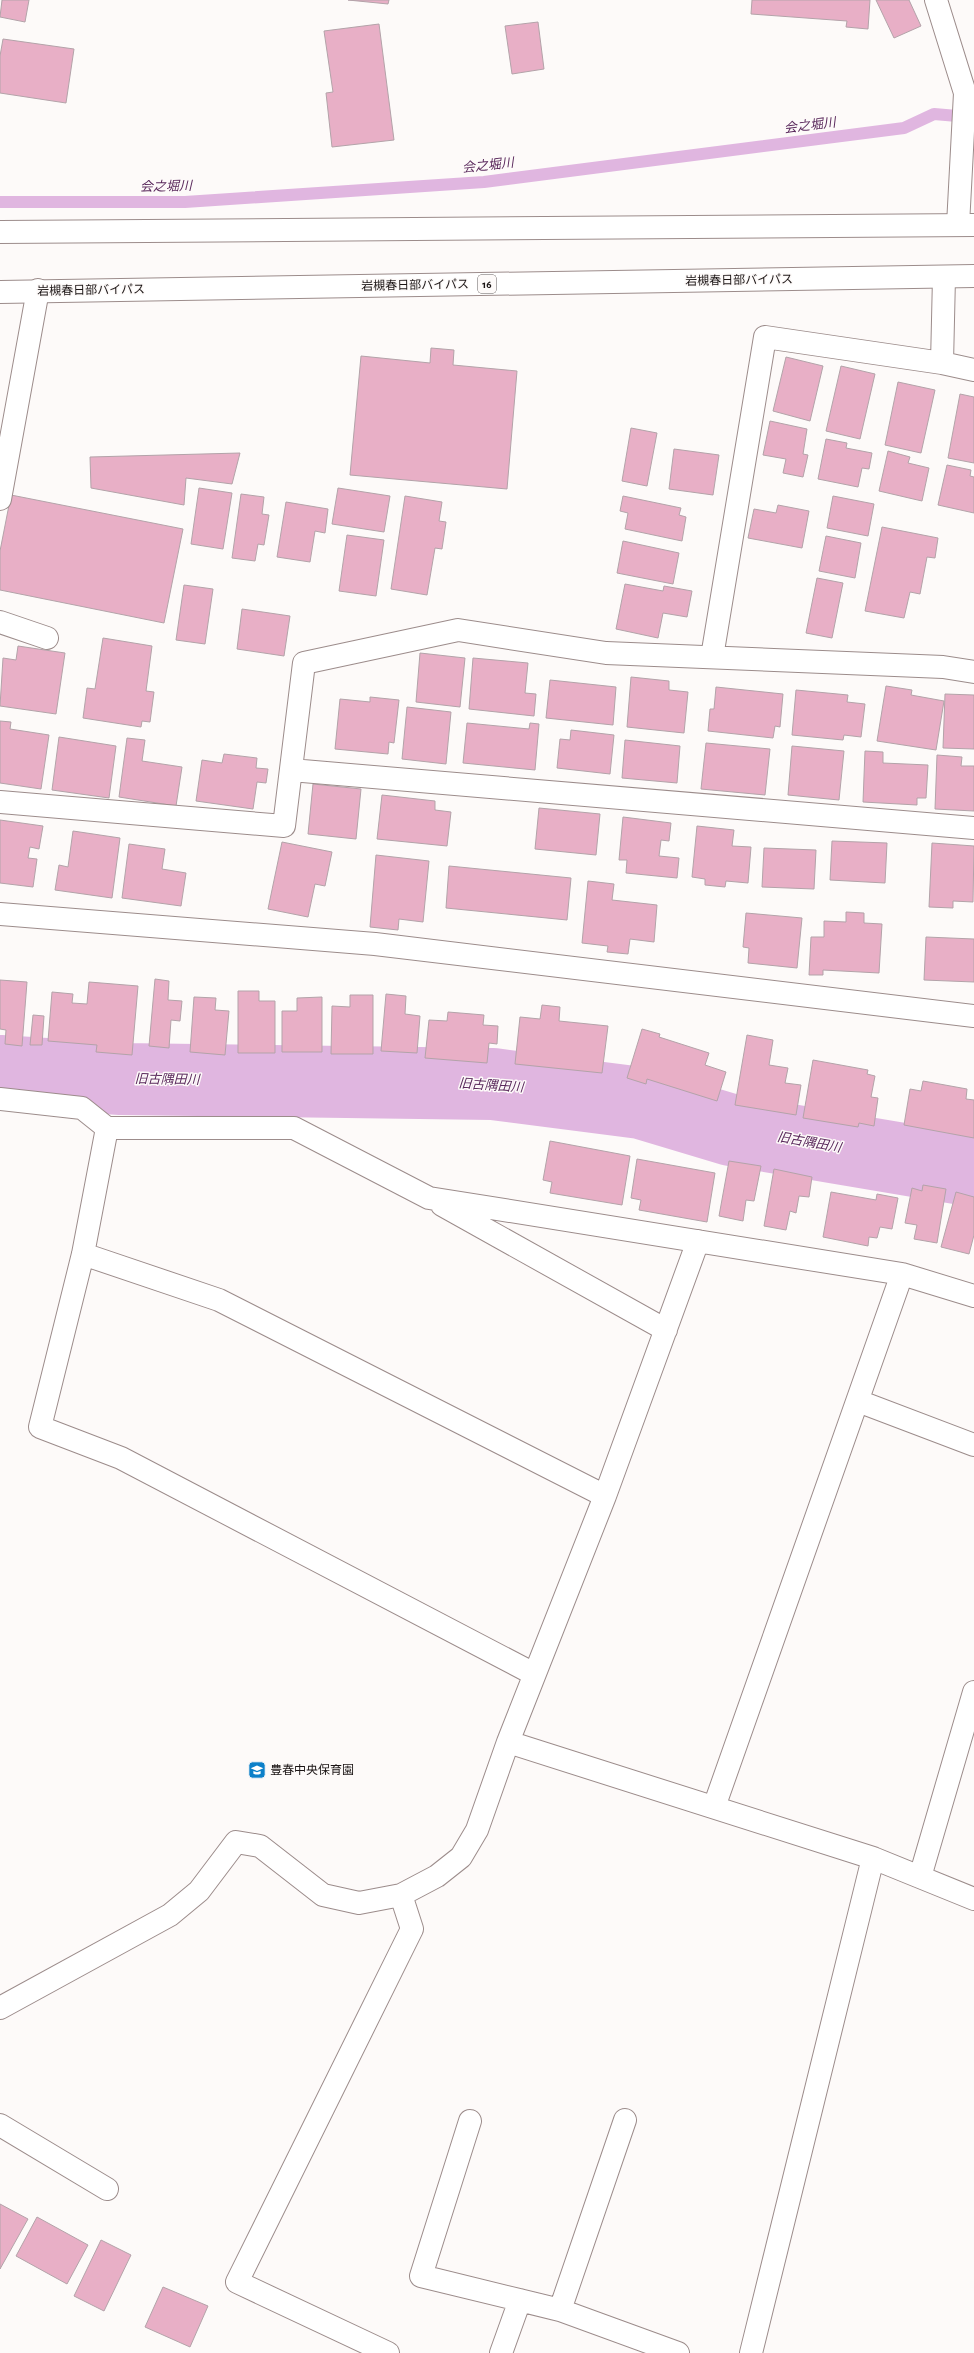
<svg xmlns="http://www.w3.org/2000/svg" width="974" height="2353" viewBox="0 0 974 2353" font-family="'Alegreya Sans','Noto Sans JP',sans-serif">
<style>
.lines{fill:none;stroke-linecap:round;stroke-linejoin:round}
.stream{stroke:#e0b6e0;stroke-width:12}
.river{stroke:#e0b6e0;stroke-width:72}
.building{fill:#e8afc6;stroke:#b3a3a9}
.street-casing{stroke:#9c8c8b;stroke-width:24}
.highway-casing{stroke:#9c8c8b;stroke-width:24}
.street{stroke:#fff;stroke-width:22}
.highway{stroke:#fff;stroke-width:22}
.labels{text-anchor:middle;dominant-baseline:central;stroke-width:3;stroke-linejoin:round;paint-order:stroke}
.shield{fill:#fdfaf9;stroke:#5e5959;stroke-width:1}
.shield-label{font-size:11px;font-weight:bold;fill:#1a1414}
.street-label{font-size:12px;fill:#1a1414;stroke:#fdfaf9}
.poi-label{font-size:12px;fill:#1a1414;stroke:#fdfaf9;text-anchor:start}
.water-label{font-size:13px;font-style:italic;fill:#5a295c;stroke:#fdfaf9}
</style>
<rect width="100%" height="100%" fill="#fdfaf9"/>
<g class="lines">
<path class="stream" d="M 0,202 L 185,202 L 484,182 L 904,128 L 934,114 L 969,117"/>
<path class="river" d="M 0,1071 L 121,1079 L 493,1084 L 641,1103 L 731,1130 L 974,1171"/>
</g>
<path class="building" d="M 2,0 L 29,0 L 25,22 L 0,17 Z
M 348,0 L 389,0 L 388,4 Z
M 752,0 L 870,0 L 868,29 L 846,27 L 847,21 L 751,14 Z
M 876,0 L 909,0 L 921,26 L 894,38 Z
M 538,22 L 544,69 L 512,74 L 505,26 Z
M 379,24 L 394,140 L 332,147 L 326,93 L 333,92 L 324,31 Z
M 3,39 L 74,49 L 66,103 L 0,93 L 0,56 Z
M 431,348 L 454,350 L 453,365 L 517,371 L 507,489 L 350,475 L 361,356 L 430,363 Z
M 786,357 L 823,366 L 810,421 L 773,411 Z
M 841,366 L 875,374 L 860,439 L 826,431 Z
M 898,382 L 935,390 L 921,453 L 885,445 Z
M 960,394 L 974,397 L 974,463 L 948,458 Z
M 770,421 L 807,429 L 803,454 L 808,455 L 803,477 L 783,473 L 786,459 L 763,455 Z
M 631,428 L 657,433 L 647,486 L 622,481 Z
M 826,439 L 847,443 L 846,448 L 872,453 L 869,469 L 862,468 L 858,487 L 818,479 Z
M 674,449 L 719,455 L 713,495 L 669,489 Z
M 888,451 L 910,457 L 908,463 L 929,468 L 922,501 L 879,491 Z
M 240,453 L 232,484 L 186,478 L 184,505 L 91,488 L 90,457 Z
M 947,465 L 971,470 L 970,476 L 974,477 L 974,513 L 938,505 Z
M 199,488 L 232,493 L 223,549 L 191,544 Z
M 338,488 L 390,496 L 384,532 L 332,524 Z
M 241,494 L 264,497 L 262,514 L 269,515 L 264,545 L 258,544 L 255,561 L 232,558 Z
M 11,495 L 183,529 L 164,623 L 0,590 L 0,551 Z
M 405,496 L 442,502 L 439,521 L 446,522 L 442,549 L 435,548 L 427,595 L 391,589 Z
M 623,496 L 681,508 L 679,515 L 686,517 L 682,541 L 625,529 L 628,513 L 620,511 Z
M 833,496 L 874,504 L 868,536 L 827,528 Z
M 286,502 L 328,509 L 325,533 L 315,531 L 310,562 L 277,557 Z
M 778,505 L 809,511 L 802,548 L 748,538 L 754,509 L 776,513 Z
M 882,527 L 938,538 L 935,558 L 927,557 L 920,594 L 910,592 L 904,618 L 865,611 Z
M 347,535 L 384,540 L 376,596 L 339,591 Z
M 826,536 L 861,543 L 855,578 L 819,571 Z
M 623,541 L 679,553 L 673,584 L 617,573 Z
M 817,578 L 843,583 L 832,638 L 806,633 Z
M 625,584 L 663,591 L 664,586 L 692,591 L 687,617 L 663,613 L 658,638 L 616,629 Z
M 184,585 L 213,589 L 205,644 L 176,640 Z
M 242,609 L 290,616 L 284,656 L 237,649 Z
M 103,638 L 152,646 L 146,691 L 154,692 L 150,722 L 142,721 L 141,727 L 83,718 L 87,688 L 95,689 Z
M 18,646 L 65,653 L 56,714 L 0,706 L 3,658 L 16,660 Z
M 420,653 L 465,658 L 460,707 L 416,702 Z
M 473,658 L 528,663 L 525,693 L 536,694 L 534,716 L 469,709 Z
M 631,677 L 669,681 L 669,690 L 688,692 L 684,733 L 627,727 Z
M 550,680 L 616,687 L 613,725 L 546,718 Z
M 886,686 L 912,690 L 911,695 L 944,701 L 936,750 L 877,741 Z
M 716,687 L 783,694 L 780,727 L 775,726 L 773,738 L 708,731 L 710,709 L 714,709 Z
M 796,690 L 848,695 L 847,702 L 865,704 L 861,737 L 844,735 L 843,740 L 792,735 Z
M 945,694 L 974,695 L 974,749 L 943,748 Z
M 370,697 L 399,700 L 394,743 L 389,742 L 388,754 L 335,749 L 340,699 L 370,702 Z
M 407,707 L 451,712 L 446,764 L 402,759 Z
M 0,721 L 11,722 L 10,729 L 49,735 L 41,789 L 0,783 Z
M 467,723 L 529,729 L 530,723 L 539,724 L 535,770 L 463,763 Z
M 571,730 L 614,735 L 610,774 L 557,768 L 560,739 L 570,740 Z
M 59,737 L 116,746 L 109,798 L 52,790 Z
M 127,738 L 145,740 L 142,761 L 182,767 L 176,806 L 119,797 Z
M 625,740 L 680,746 L 677,783 L 622,778 Z
M 706,743 L 770,749 L 765,795 L 701,789 Z
M 792,746 L 844,751 L 839,800 L 788,795 Z
M 865,751 L 883,752 L 883,763 L 928,765 L 926,798 L 917,798 L 917,805 L 863,802 Z
M 224,754 L 257,758 L 256,768 L 268,769 L 266,783 L 257,782 L 253,809 L 196,801 L 202,760 L 222,763 Z
M 937,755 L 962,757 L 961,766 L 974,766 L 974,811 L 935,809 Z
M 313,784 L 361,789 L 356,839 L 308,834 Z
M 382,795 L 435,801 L 435,810 L 451,812 L 447,846 L 377,839 Z
M 539,808 L 600,814 L 596,855 L 535,849 Z
M 623,817 L 671,823 L 669,841 L 661,840 L 659,856 L 679,858 L 677,878 L 626,873 L 627,860 L 619,860 Z
M 0,820 L 43,826 L 39,849 L 30,847 L 28,858 L 37,859 L 33,887 L 0,883 Z
M 697,826 L 734,830 L 732,846 L 751,847 L 748,883 L 726,881 L 725,887 L 705,885 L 705,879 L 692,877 Z
M 73,831 L 120,838 L 112,898 L 55,890 L 59,865 L 68,867 Z
M 832,841 L 887,843 L 885,883 L 830,880 Z
M 282,842 L 332,852 L 325,886 L 315,884 L 308,917 L 268,909 Z
M 932,843 L 974,846 L 973,902 L 953,901 L 953,908 L 929,907 Z
M 129,844 L 165,849 L 162,869 L 186,873 L 181,906 L 122,898 Z
M 764,848 L 816,850 L 814,889 L 762,887 Z
M 376,855 L 429,861 L 423,922 L 399,919 L 398,930 L 370,927 Z
M 449,866 L 571,878 L 567,920 L 446,908 Z
M 588,881 L 614,884 L 612,900 L 657,905 L 654,942 L 630,939 L 628,954 L 607,952 L 608,946 L 582,943 Z
M 846,912 L 864,913 L 864,923 L 882,924 L 879,973 L 823,970 L 823,975 L 809,975 L 811,937 L 824,937 L 824,921 L 846,922 Z
M 746,913 L 802,918 L 797,968 L 748,963 L 749,948 L 743,947 Z
M 926,937 L 974,939 L 974,982 L 924,980 Z
M 155,979 L 169,981 L 168,1000 L 182,1001 L 180,1021 L 171,1020 L 169,1048 L 149,1046 Z
M 0,980 L 27,982 L 22,1046 L 5,1044 L 6,1030 L 0,1029 Z
M 89,982 L 138,986 L 132,1055 L 96,1052 L 97,1045 L 48,1041 L 52,992 L 73,994 L 72,1003 L 87,1004 Z
M 238,991 L 259,991 L 259,1001 L 275,1001 L 275,1053 L 238,1053 Z
M 386,994 L 406,996 L 405,1014 L 420,1016 L 417,1053 L 381,1051 Z
M 350,995 L 373,995 L 373,1054 L 331,1054 L 332,1006 L 350,1007 Z
M 194,997 L 216,998 L 215,1010 L 229,1011 L 225,1055 L 190,1052 Z
M 322,997 L 322,1052 L 282,1052 L 282,1011 L 297,1011 L 297,998 Z
M 542,1005 L 560,1007 L 559,1021 L 608,1026 L 602,1073 L 515,1064 L 520,1017 L 540,1019 Z
M 448,1012 L 484,1015 L 483,1025 L 498,1026 L 497,1044 L 489,1043 L 487,1063 L 425,1058 L 429,1020 L 447,1021 Z
M 33,1015 L 44,1016 L 42,1045 L 30,1045 Z
M 642,1029 L 660,1034 L 659,1037 L 709,1053 L 705,1065 L 726,1072 L 717,1101 L 647,1079 L 646,1084 L 627,1078 Z
M 747,1035 L 773,1040 L 769,1065 L 788,1068 L 785,1083 L 801,1085 L 796,1115 L 735,1105 Z
M 813,1060 L 868,1070 L 867,1074 L 875,1076 L 871,1097 L 878,1098 L 874,1126 L 859,1123 L 858,1127 L 803,1118 Z
M 923,1081 L 967,1089 L 966,1099 L 974,1100 L 974,1138 L 904,1125 L 910,1089 L 921,1091 Z
M 550,1141 L 630,1156 L 622,1205 L 550,1193 L 552,1182 L 543,1180 Z
M 637,1159 L 715,1173 L 707,1222 L 639,1210 L 641,1200 L 631,1198 Z
M 729,1161 L 761,1166 L 754,1201 L 746,1200 L 743,1221 L 719,1216 Z
M 774,1169 L 812,1177 L 809,1197 L 799,1196 L 796,1213 L 790,1211 L 786,1230 L 764,1226 Z
M 923,1185 L 946,1189 L 937,1243 L 914,1239 L 917,1225 L 905,1223 L 912,1188 L 922,1191 Z
M 831,1192 L 876,1200 L 877,1194 L 898,1198 L 892,1229 L 880,1227 L 877,1238 L 869,1237 L 868,1246 L 823,1237 Z
M 956,1192 L 974,1197 L 974,1235 L 969,1254 L 941,1247 Z
M 0,2204 L 28,2219 L 0,2269 Z
M 37,2217 L 88,2245 L 67,2284 L 16,2256 Z
M 101,2240 L 131,2255 L 104,2311 L 74,2296 Z
M 163,2287 L 208,2306 L 190,2347 L 145,2327 Z"/>
<g class="lines">
<defs>
<path id="street" d="M 936,0 L 965,93 L 958,225
M 944,277 L 942,363 L 974,370
M 0,499 L 38,290
M 0,622 L 47,638
M 712,657 L 765,337 L 942,363
M 291,770 L 974,828
M 0,802 L 284,826 L 304,663 L 458,630 L 606,653 L 943,667 L 974,672
M 0,914 L 375,944 L 974,1016
M 0,1099 L 82,1108 L 107,1128 L 294,1128 L 429,1198 L 902,1274 L 974,1296
M 107,1128 L 83,1254 L 40,1427 L 121,1458 L 534,1674
M 442,1205 L 666,1330
M 83,1254 L 219,1300 L 605,1496
M 858,1401 L 974,1445
M 508,1742 L 873,1858 L 974,1899
M 714,1807 L 902,1274
M 920,1877 L 974,1692
M 0,2008 L 170,1915 L 199,1891 L 236,1842 L 260,1846 L 323,1895 L 359,1903 L 401,1895 L 437,1876 L 461,1857 L 477,1830 L 508,1742 L 605,1496 L 698,1241
M 470,2121 L 421,2276 L 560,2310 L 678,2353
M 0,2125 L 107,2189
M 560,2310 L 625,2120
M 388,2353 L 237,2282 L 412,1929 L 401,1895
M 501,2353 L 520,2300
M 751,2353 L 873,1858"/>
<path id="highway" d="M 0,232 L 974,225
M 0,292 L 974,276"/>
</defs>
<use href="#street" class="street-casing"/>
<use href="#highway" class="highway-casing"/>
<use href="#street" class="street"/>
<use href="#highway" class="highway"/>
</g>
<defs>
<symbol id="school-square" viewBox="-11 -11 22 22"><rect x="-9" y="-9" width="18" height="18" rx="4" fill="#0c80c9" stroke="#fdfaf9"/><path d="M0-5L7-2L0 1L-7-2ZM-4 1L0 2.5L4 1V4Q0 6-4 4Z" fill="#fff"/></symbol>
</defs>
<g fill-rule="evenodd">
<use href="#school-square" x="247" y="1760" width="20" height="20"/>
</g>
<g class="labels">
<rect class="shield" x="478" y="275" width="18" height="18" rx="3"/>
<g class="shield-label">
<text x="487" y="284">16</text>
</g>
<g class="street-label">
<text transform="translate(739 280) rotate(-1)">岩槻春日部バイパス</text>
<text transform="translate(415 285) rotate(-1)">岩槻春日部バイパス</text>
<text transform="translate(91 290) rotate(-1)">岩槻春日部バイパス</text>
</g>
<g class="poi-label">
<text x="270" y="1770">豊春中央保育園</text>
</g>
<g class="water-label">
<text transform="translate(810 126) rotate(-7)">会之堀川</text>
<text transform="translate(488 166) rotate(-6)">会之堀川</text>
<text transform="translate(166 187) rotate(-1)">会之堀川</text>
<text transform="translate(167 1080) rotate(1)">旧古隅田川</text>
<text transform="translate(491 1086) rotate(4)">旧古隅田川</text>
<text transform="translate(809 1143) rotate(10)">旧古隅田川</text>
</g>
</g>
</svg>
